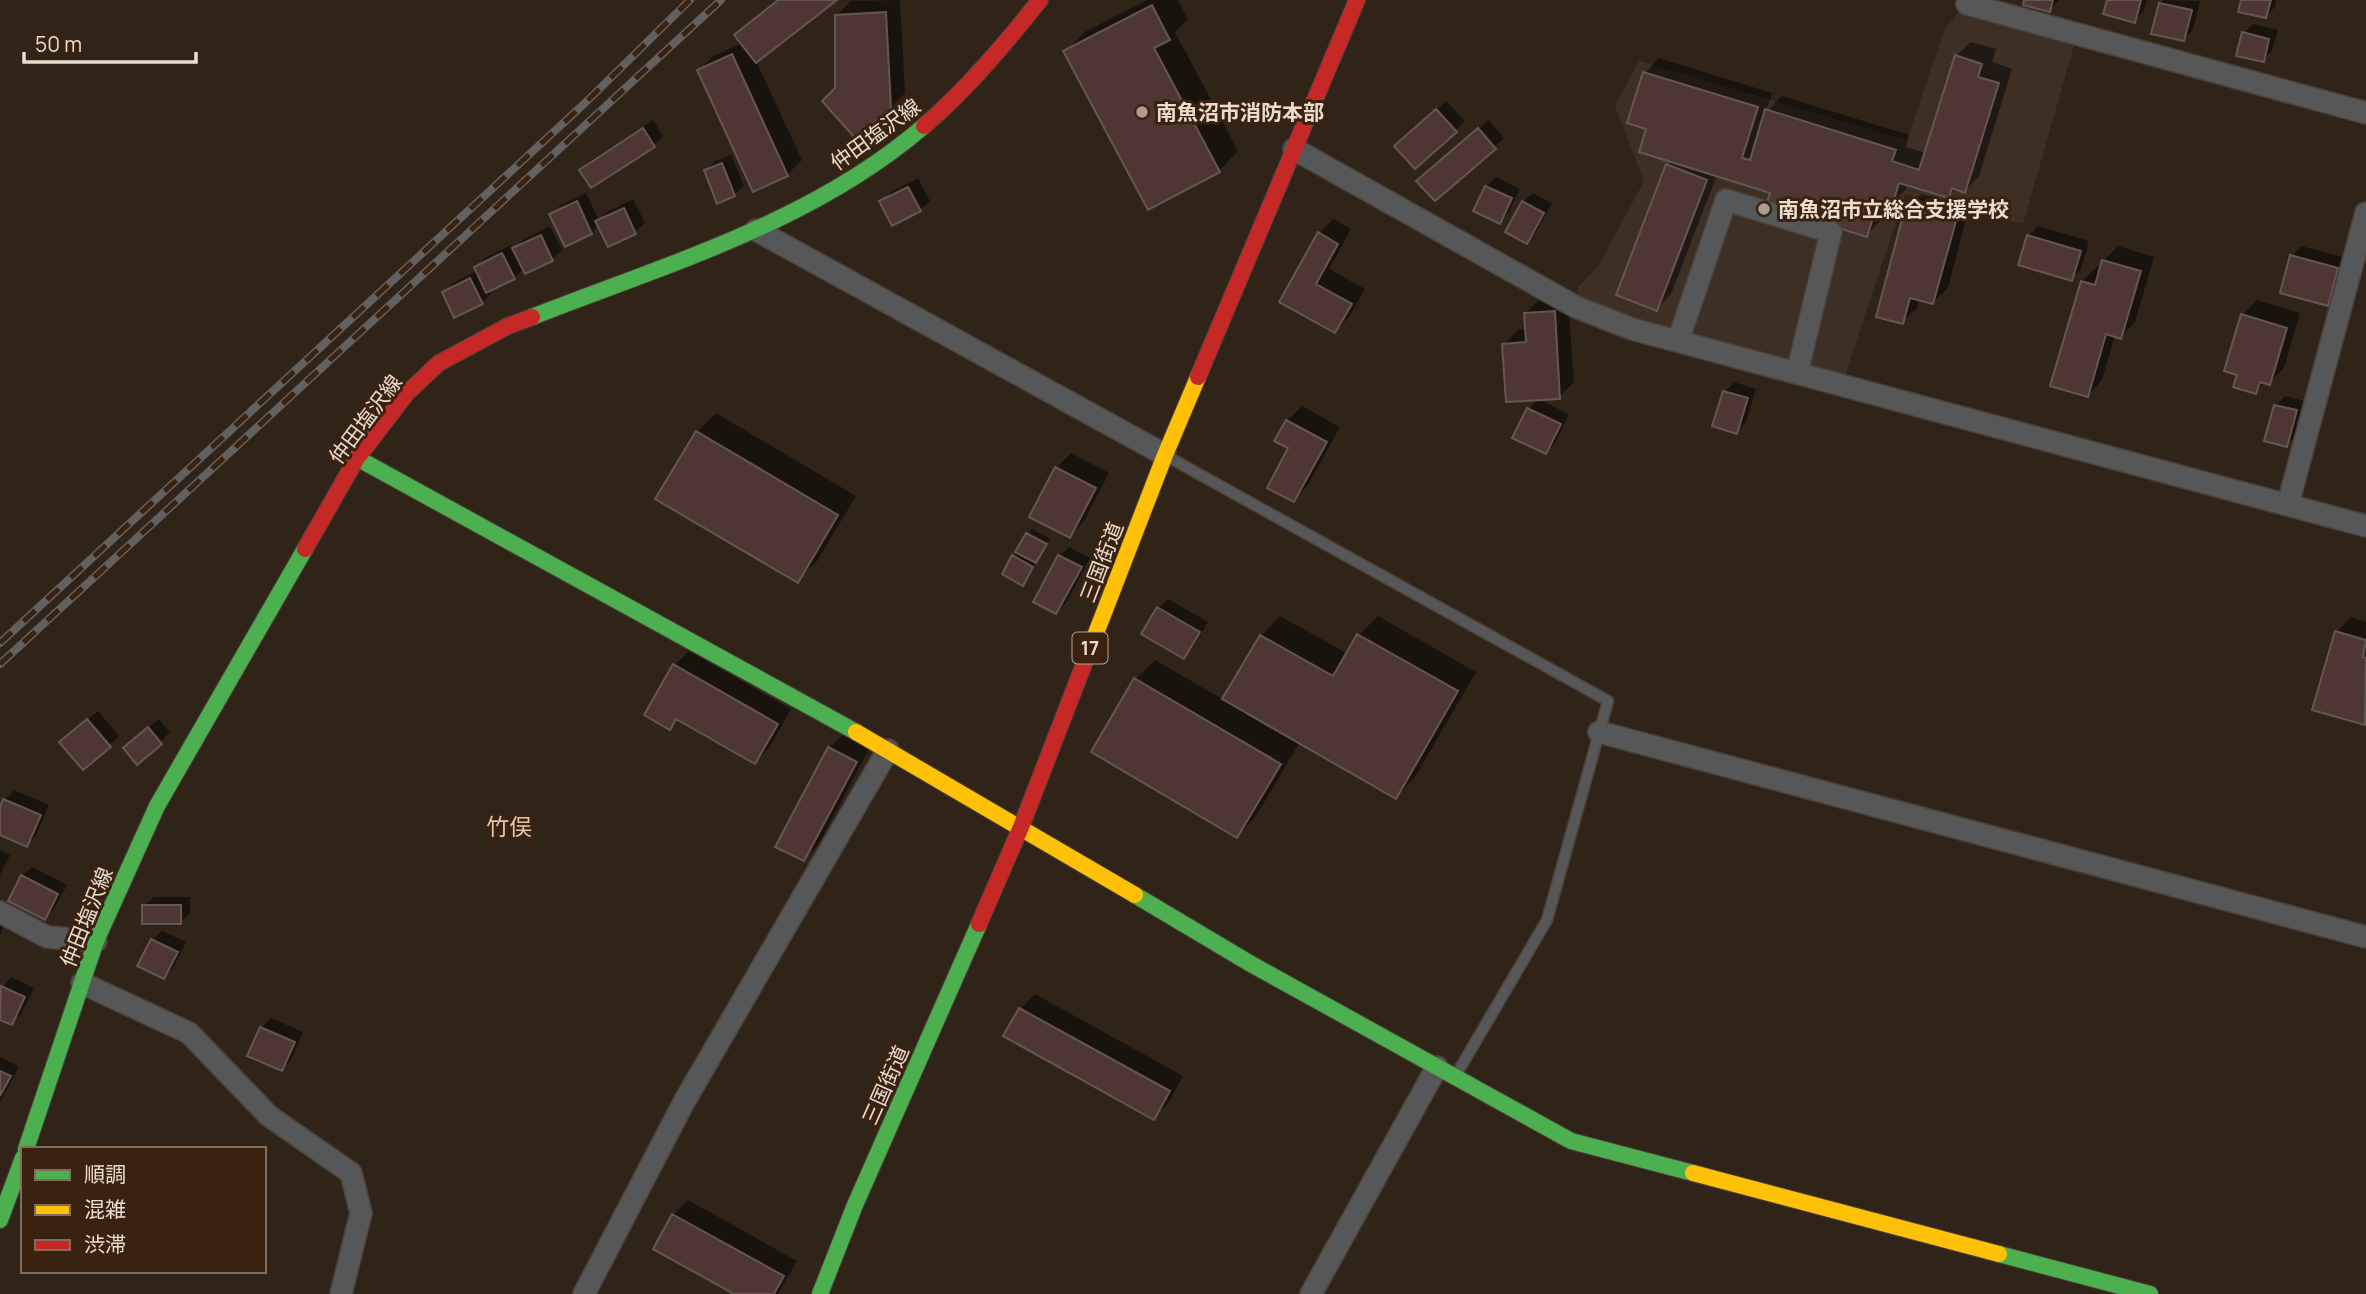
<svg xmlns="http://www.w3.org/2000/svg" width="2366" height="1294" viewBox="0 0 2366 1294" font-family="Manrope,'Noto Sans JP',sans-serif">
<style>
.education{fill:#3e2f24}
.shadow{fill:#0007}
.building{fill:#4e3733;stroke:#645752;stroke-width:2}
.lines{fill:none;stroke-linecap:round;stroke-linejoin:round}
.lane-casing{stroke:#4c4138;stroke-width:13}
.street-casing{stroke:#4c4138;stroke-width:24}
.fast-casing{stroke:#4c4138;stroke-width:18}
.slow-casing{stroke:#4c4138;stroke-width:18}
.jam-casing{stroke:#4c4138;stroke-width:18}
.lane{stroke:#555758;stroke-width:10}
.street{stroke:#555758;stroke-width:21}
.fast{stroke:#4caf50;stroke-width:16}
.slow{stroke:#ffc107;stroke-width:16}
.jam{stroke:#c62828;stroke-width:16}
.rail-casing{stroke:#63615f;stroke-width:8}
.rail{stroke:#392310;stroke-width:5;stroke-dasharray:16;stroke-linecap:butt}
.poi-dot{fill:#aa9c90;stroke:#392310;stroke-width:2.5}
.labels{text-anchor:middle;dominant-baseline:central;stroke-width:6;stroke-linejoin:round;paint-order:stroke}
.shield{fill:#392310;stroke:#b6a496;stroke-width:2}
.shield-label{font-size:19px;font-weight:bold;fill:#ebdcd0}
.poi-label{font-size:21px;font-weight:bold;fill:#ebdcd0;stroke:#392310;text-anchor:start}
.street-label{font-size:21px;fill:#ebdcd0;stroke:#392310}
.neighbourhood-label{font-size:23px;fill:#e2c5ae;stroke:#392310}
</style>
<rect width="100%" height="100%" fill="#302419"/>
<path class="education" d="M 1967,4 L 2077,35 L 2023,224 L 1905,194 L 1842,385 L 1576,307 L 1578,287 L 1598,267 L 1644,181 L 1615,106 L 1639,61 L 1907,140 L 1945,28 Z"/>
<path class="shadow" d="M 777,0 L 834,0 L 756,61 L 802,160 L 787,175 L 699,70 L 713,56 L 743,43 L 736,35 Z
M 900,0 L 905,93 L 890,108 L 836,89 L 836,16 L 851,1 Z
M 1147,0 L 1178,0 L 1188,19 L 1175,32 L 1238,151 L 1219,171 L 1066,52 L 1085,32 Z
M 2026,0 L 2059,0 L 2050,10 Z
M 2109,0 L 2147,0 L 2144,11 L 2134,21 Z
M 2164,0 L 2200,1 L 2193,30 L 2184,39 L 2160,4 Z
M 2243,0 L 2276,0 L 2275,7 L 2265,17 Z
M 2253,24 L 2278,30 L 2272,51 L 2263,60 L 2244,33 Z
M 1971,42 L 1996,49 L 1992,62 L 2012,69 L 1979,176 L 1965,191 L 1957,188 L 1948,196 L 1907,184 L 1906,189 L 1891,204 L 1887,203 L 1881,220 L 1867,235 L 1772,192 L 1717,175 L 1671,294 L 1657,309 L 1667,165 L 1672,161 L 1649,128 L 1645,73 L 1659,58 L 1772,93 L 1766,112 L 1782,96 L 1909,135 L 1906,147 L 1926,153 L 1956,56 Z
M 1446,101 L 1465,121 L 1455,131 L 1406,137 Z
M 653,120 L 663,136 L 654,146 L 581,170 L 590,161 Z
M 1489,120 L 1504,138 L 1435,199 L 1428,172 Z
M 731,155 L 744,186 L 734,195 L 706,171 L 715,161 Z
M 1496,177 L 1520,189 L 1509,212 L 1500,221 L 1486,187 Z
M 918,178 L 930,201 L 920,210 L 881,202 L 891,192 Z
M 586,193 L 599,220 L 607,212 L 633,199 L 645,223 L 635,232 L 609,245 L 599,225 L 591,233 L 551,215 L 561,205 Z
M 1533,193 L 1552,203 L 1536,232 L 1527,242 L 1523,202 Z
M 1921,194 L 1969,207 L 1948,288 L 1933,302 L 1919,298 L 1917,308 L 1902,322 L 1907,209 Z
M 1334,219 L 1351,229 L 1329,269 L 1365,289 L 1349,317 L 1335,331 L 1281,301 L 1319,233 Z
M 550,226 L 562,250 L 552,259 L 524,268 L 514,278 L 489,290 L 491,293 L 482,303 L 444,292 L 453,283 L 477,271 L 476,267 L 485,258 L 512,245 L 514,249 L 524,239 Z
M 2038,226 L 2089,241 L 2081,269 L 2071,279 L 2028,236 Z
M 2118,246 L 2154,257 L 2135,322 L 2121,337 L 2115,335 L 2102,380 L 2088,395 L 2082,281 L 2097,267 L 2102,268 L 2104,261 Z
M 2301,246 L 2347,258 L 2337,295 L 2327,304 L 2292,256 Z
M 1568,297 L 1574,382 L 1559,397 L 1504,344 L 1518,330 L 1527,329 L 1526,313 L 1540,299 Z
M 2257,300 L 2300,313 L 2284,368 L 2269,383 L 2265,382 L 2255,392 L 2239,374 L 2242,315 Z
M 1734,382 L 1756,389 L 1746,422 L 1736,432 L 1725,392 Z
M 2285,396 L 2305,401 L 2296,436 L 2286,445 L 2276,406 Z
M 1538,399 L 1569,414 L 1555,443 L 1546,452 L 1528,409 Z
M 1302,406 L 1340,427 L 1308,485 L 1294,500 L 1287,421 Z
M 716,413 L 856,496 L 817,561 L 797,580 L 697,432 Z
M 1071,453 L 1109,473 L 1084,521 L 1070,536 L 1031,516 L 1056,468 Z
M 1032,529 L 1050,539 L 1022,584 L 1014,556 Z
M 1069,547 L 1090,558 L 1066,603 L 1056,612 L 1060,556 Z
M 1168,599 L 1208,622 L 1193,647 L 1184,657 L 1158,608 Z
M 1280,616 L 1348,654 L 1359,635 L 1378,616 L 1476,672 L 1415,777 L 1396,797 L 1300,742 L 1256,816 L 1237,836 L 1136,679 L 1155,660 L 1224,700 L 1261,636 Z
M 2351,617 L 2366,622 L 2364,723 L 2336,632 Z
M 689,651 L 791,709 L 769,748 L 755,762 L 678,719 L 670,727 L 675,665 Z
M 98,711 L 119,736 L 83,768 L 71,733 Z
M 159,719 L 170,733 L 137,763 L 134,739 Z
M 844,733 L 870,747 L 818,845 L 804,859 L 777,846 L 830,748 Z
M 14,790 L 49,805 L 36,835 L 27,844 L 0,833 L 0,811 L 5,800 Z
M 0,850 L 10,855 L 0,875 Z
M 32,867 L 67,885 L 54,909 L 45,918 L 22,876 Z
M 154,897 L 190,897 L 190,913 L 180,922 L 144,906 Z
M 0,912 L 9,917 L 0,935 Z
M 162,931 L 186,942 L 173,968 L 164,977 L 152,940 Z
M 11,977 L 34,988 L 21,1014 L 11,1023 L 0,1018 L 0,991 Z
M 1035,994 L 1183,1076 L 1168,1103 L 1154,1117 L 1006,1035 L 1020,1009 Z
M 271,1018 L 303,1032 L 291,1060 L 282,1069 L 261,1028 Z
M 0,1057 L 19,1067 L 0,1102 Z
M 688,1200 L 797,1261 L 778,1294 L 738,1294 L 673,1215 Z"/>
<path class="building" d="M 778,0 L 837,0 L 756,63 L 734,35 Z
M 2024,0 L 2053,0 L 2050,12 L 2023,5 Z
M 2107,0 L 2141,0 L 2135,23 L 2103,14 Z
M 2241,0 L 2271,0 L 2266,18 L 2238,12 Z
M 2159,3 L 2192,10 L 2184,41 L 2151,34 Z
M 1152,5 L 1170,40 L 1154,48 L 1220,172 L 1148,210 L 1063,51 Z
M 886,12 L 891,109 L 855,138 L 822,101 L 835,88 L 835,15 Z
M 2242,32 L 2269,39 L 2264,62 L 2236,56 Z
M 732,54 L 788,176 L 753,192 L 697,70 Z
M 1955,55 L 1982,64 L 1978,77 L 1999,83 L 1965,193 L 1952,188 L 1949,198 L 1899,183 L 1892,206 L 1878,202 L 1867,237 L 1766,205 L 1770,193 L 1639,152 L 1646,129 L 1627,123 L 1643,72 L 1758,107 L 1742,158 L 1750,160 L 1765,109 L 1896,150 L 1892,161 L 1919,170 Z
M 1436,109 L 1457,132 L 1415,169 L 1394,146 Z
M 643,128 L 655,147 L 591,188 L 579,170 Z
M 1478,128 L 1496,149 L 1435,201 L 1416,181 Z
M 722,163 L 735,196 L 717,204 L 704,170 Z
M 1666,164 L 1707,180 L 1657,311 L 1616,295 Z
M 1485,186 L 1512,198 L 1500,224 L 1473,211 Z
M 908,187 L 921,211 L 892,226 L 879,201 Z
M 577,201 L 592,234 L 565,247 L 549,214 Z
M 1522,201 L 1544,213 L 1527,244 L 1505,232 Z
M 624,208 L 636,234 L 608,247 L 595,221 Z
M 1905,208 L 1956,221 L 1933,304 L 1910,298 L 1903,324 L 1876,317 Z
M 1318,232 L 1338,244 L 1316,284 L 1352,304 L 1335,333 L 1279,302 Z
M 541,235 L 553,261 L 525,274 L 512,248 Z
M 2027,235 L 2081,251 L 2072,281 L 2018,265 Z
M 502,253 L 515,279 L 486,293 L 474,267 Z
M 2290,255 L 2338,268 L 2328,306 L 2280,293 Z
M 2102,260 L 2141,271 L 2121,339 L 2106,334 L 2088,397 L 2050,386 L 2081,281 L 2095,285 Z
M 470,278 L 483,304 L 454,318 L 442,292 Z
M 1555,311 L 1560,399 L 1506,402 L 1502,344 L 1526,342 L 1524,313 Z
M 2241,314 L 2287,328 L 2270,385 L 2260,382 L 2256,394 L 2233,387 L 2237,375 L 2224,371 Z
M 1723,391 L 1748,398 L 1737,434 L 1712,426 Z
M 2274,405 L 2297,410 L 2287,447 L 2264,441 Z
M 1527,408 L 1561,424 L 1546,454 L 1512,438 Z
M 1286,420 L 1327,442 L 1294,502 L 1267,488 L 1288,448 L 1274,441 Z
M 696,431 L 838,515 L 798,583 L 655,499 Z
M 1055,467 L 1096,488 L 1070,538 L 1029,517 Z
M 1026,533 L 1047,544 L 1036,563 L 1015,552 Z
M 1012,555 L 1033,567 L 1023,586 L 1002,574 Z
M 1058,555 L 1082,567 L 1056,614 L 1033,602 Z
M 1157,607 L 1200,632 L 1184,659 L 1141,634 Z
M 2335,631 L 2366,640 L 2363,657 L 2366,658 L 2365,725 L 2312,710 Z
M 1357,634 L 1458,691 L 1396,799 L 1222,699 L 1260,635 L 1333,676 Z
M 673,664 L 778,724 L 755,764 L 676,719 L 670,730 L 644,715 Z
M 1134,678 L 1281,764 L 1237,838 L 1091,752 Z
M 87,719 L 111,747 L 83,770 L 59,742 Z
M 148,727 L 162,744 L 137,765 L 123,748 Z
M 828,747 L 857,762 L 804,861 L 775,847 Z
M 3,799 L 41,815 L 27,847 L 0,835 L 0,807 Z
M 21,875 L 58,894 L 45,920 L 8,901 Z
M 142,905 L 181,905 L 181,924 L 142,924 Z
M 151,939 L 178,952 L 164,979 L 137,966 Z
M 1,986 L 25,997 L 12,1025 L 0,1020 Z
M 1019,1008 L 1170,1091 L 1154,1120 L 1003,1036 Z
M 260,1027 L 295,1042 L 282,1071 L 247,1056 Z
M 0,1071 L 11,1076 L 0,1096 Z
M 672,1214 L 784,1276 L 774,1294 L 734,1294 L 653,1249 Z"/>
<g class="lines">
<defs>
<path id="lane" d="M 1170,458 L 1608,701 L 1547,920 L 1456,1075"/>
<path id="street" d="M 1967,4 L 2366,113
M 1294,149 L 1576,307 L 1632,329 L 2366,526
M 756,230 L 1165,455
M 1678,341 L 1726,200 L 1831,232 L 1797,373
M 2288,504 L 2366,213
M 1599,732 L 2366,937
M 0,912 L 47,937 L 96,941
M 82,983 L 189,1033 L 269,1116 L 351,1173 L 361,1213 L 341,1294
M 584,1294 L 684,1102 L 888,750
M 1311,1294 L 1437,1067"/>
<path id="fast" d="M 532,317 C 667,264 813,222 924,126
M 357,458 L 856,732
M 1135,895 L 1251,964 L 1571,1141 L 1693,1173
M 26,1149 L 96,941 L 157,806 L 305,549
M 0,1220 L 23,1158
M 1999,1254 L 2150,1294
M 820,1294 L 855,1205 L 979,924"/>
<path id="slow" d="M 1091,646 L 1165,455 L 1198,377
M 856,732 L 1135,895
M 1693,1173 L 1999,1254"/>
<path id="jam" d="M 924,126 C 968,88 1004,45 1040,0
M 1198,377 L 1357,0
M 305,549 L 357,458 L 407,393 L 439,363 L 508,326 L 532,317
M 979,924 L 1021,827 L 1091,646"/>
</defs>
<use href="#lane" class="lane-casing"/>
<use href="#street" class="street-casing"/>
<use href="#fast" class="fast-casing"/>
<use href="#slow" class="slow-casing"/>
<use href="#jam" class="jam-casing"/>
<use href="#lane" class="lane"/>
<use href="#street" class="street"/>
<use href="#fast" class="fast"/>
<use href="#slow" class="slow"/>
<use href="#jam" class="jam"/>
<defs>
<path id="rail" d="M 0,643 L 585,103 L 690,0
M 0,664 L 721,0"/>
</defs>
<use href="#rail" class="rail-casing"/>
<use href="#rail" class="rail"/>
</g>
<g class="poi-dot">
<circle cx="1142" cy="112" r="7"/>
<circle cx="1764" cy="209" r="7"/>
</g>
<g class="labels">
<rect class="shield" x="1072.5" y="632.5" width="35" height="31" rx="5"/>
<g class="shield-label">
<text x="1090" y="648">17</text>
</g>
<g class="poi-label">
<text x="1156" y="112">南魚沼市消防本部</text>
<text x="1778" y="209">南魚沼市立総合支援学校</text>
</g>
<g class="street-label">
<text transform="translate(875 134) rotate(-36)">仲田塩沢線</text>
<text transform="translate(365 419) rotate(-53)">仲田塩沢線</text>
<text transform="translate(1101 562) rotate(-69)">三国街道</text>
<text transform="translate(86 917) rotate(-68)">仲田塩沢線</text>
<text transform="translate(885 1085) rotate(-66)">三国街道</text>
</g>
<g class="neighbourhood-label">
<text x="509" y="826">竹俣</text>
</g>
</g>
<rect x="21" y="1147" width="245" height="126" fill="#392310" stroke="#806d5d" stroke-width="2"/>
<rect x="35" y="1170" width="35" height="10" fill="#4caf50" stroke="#806d5d" stroke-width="2"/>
<text x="84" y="1182" font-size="21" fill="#ebdcd0">順調</text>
<rect x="35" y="1205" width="35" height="10" fill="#ffc107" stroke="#806d5d" stroke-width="2"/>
<text x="84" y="1217" font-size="21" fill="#ebdcd0">混雑</text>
<rect x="35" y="1240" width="35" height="10" fill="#c62828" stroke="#806d5d" stroke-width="2"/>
<text x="84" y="1252" font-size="21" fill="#ebdcd0">渋滞</text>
<path d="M24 52v10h172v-10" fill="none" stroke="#ebdcd0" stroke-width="3.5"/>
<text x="35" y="52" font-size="21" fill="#ebdcd0" stroke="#392310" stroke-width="5" paint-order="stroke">50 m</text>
</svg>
